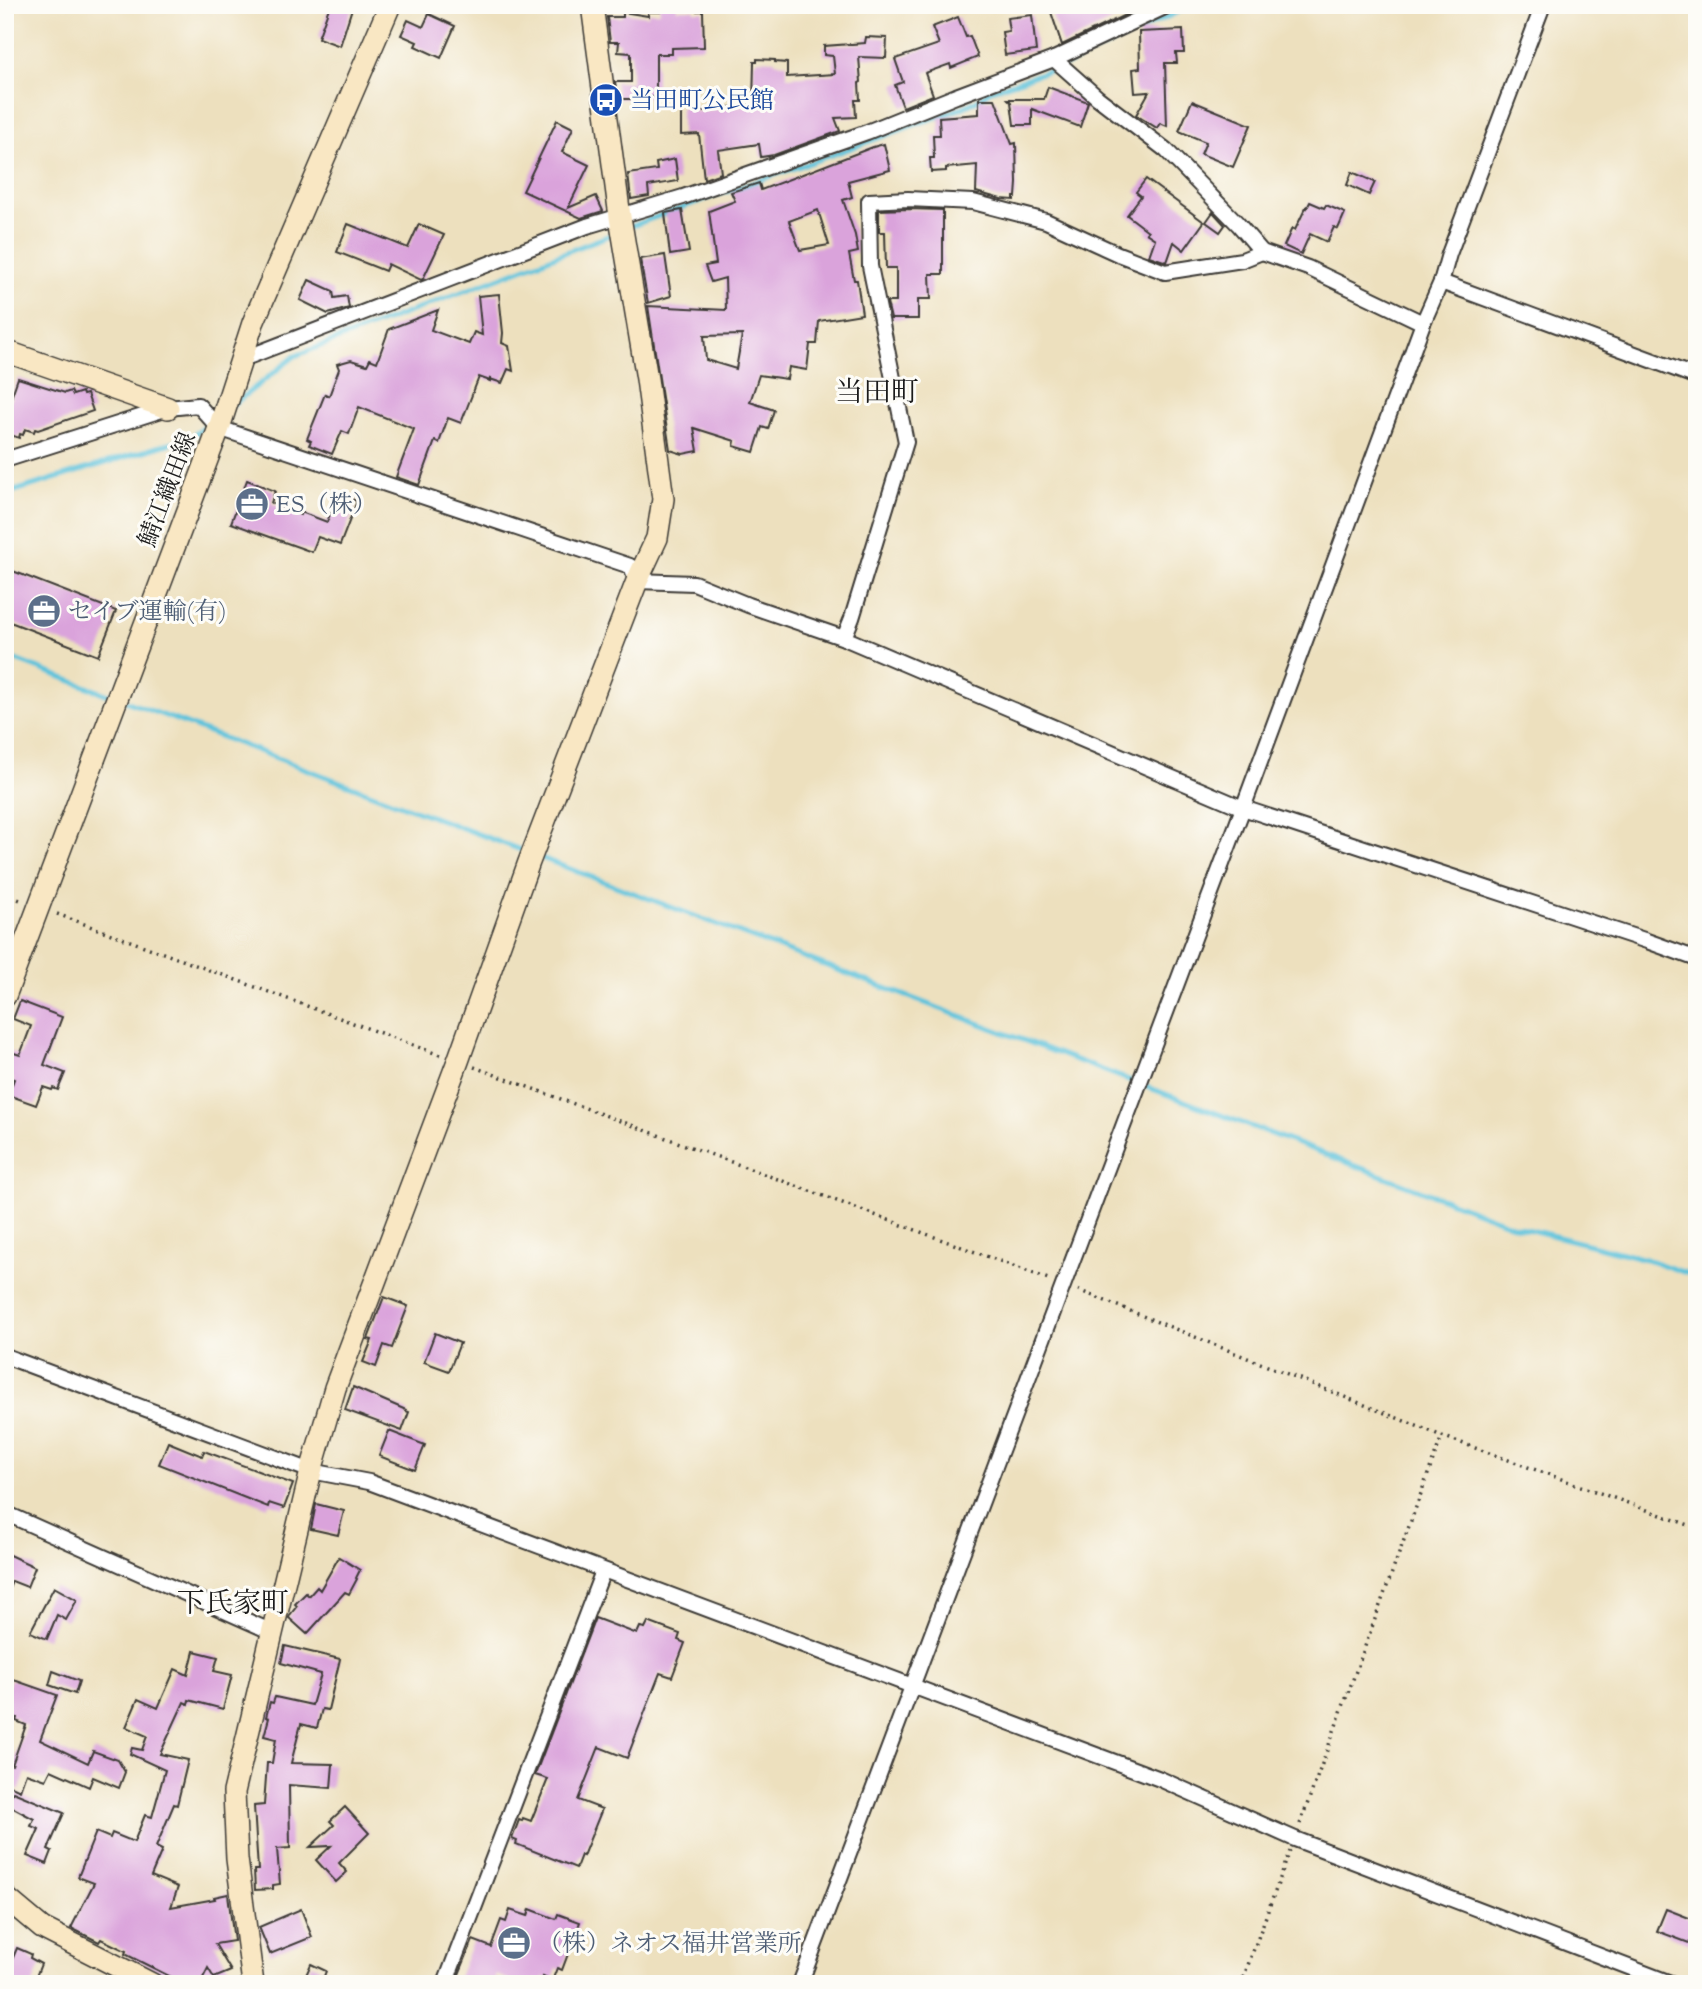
<svg xmlns="http://www.w3.org/2000/svg" width="1702" height="1989" font-family="'Sorts Mill Goudy','Noto Serif JP',serif">
<rect width="100%" height="100%" fill="#fdfcf7"/>
<filter id="ink" filterUnits="userSpaceOnUse"><feTurbulence type="fractalNoise" baseFrequency=".0143" numOctaves="2"/><feDisplacementMap in="SourceGraphic" scale="14" xChannelSelector="R" yChannelSelector="G"/><feConvolveMatrix kernelMatrix="1 2 1 2 8 2 1 2 1" color-interpolation-filters="sRGB"/></filter>
<filter id="wash" filterUnits="userSpaceOnUse"><feTurbulence type="fractalNoise" baseFrequency=".00686" numOctaves="4" result="noise"/><feDisplacementMap in="SourceGraphic" scale="28" xChannelSelector="R" yChannelSelector="G"/><feGaussianBlur stdDeviation="1.57" result="paint"/><feColorMatrix in="noise" values="0 0 0 0 0 0 0 0 0 0 0 0 0 0 0 0 0 1.4 0 .05"/><feComposite in="paint" operator="in"/></filter>
<g filter="url(#wash)">
<rect width="100%" height="100%" fill="#ede0be"/>
<g fill="none" stroke-linecap="round" stroke-linejoin="round">
<g stroke="#5ec3db" stroke-width="5">
<path d="M1268,5C1325,9 1380,11 1436,5"/>
<path d="M627,228C721,192 817,162 911,126C934,117 973,108 989,91L1068,64L1182,10L1200,5"/>
<path d="M234,404L295,356L618,232"/>
<path d="M5,494L177,441L185,442L212,421"/>
<path d="M5,656L114,697"/>
<path d="M123,700L526,852"/>
<path d="M536,856L1515,1226L1646,1259L1697,1277"/>
</g>
</g>
<g id="blocks">
<g fill="#daa3db" fill-rule="evenodd">
<path d="M330,5H353L340,46L318,38Z"/>
<path d="M659,5H677V9H694V11H703L704,47L672,48V54H656V97H631V99H618L615,82H631V53L618,52L619,42H610L607,17H623V12L648,16V12H660Z"/>
<path d="M1079,5H1146L1062,45L1051,12L1064,7L1065,10Z"/>
<path d="M429,14L455,26L441,58L415,46L417,42L401,35L408,20L423,27Z"/>
<path d="M1032,15L1036,51L1005,55L1002,32L1009,31L1007,18Z"/>
<path d="M958,17L966,37L970,36L978,57L951,68L950,64L925,73L933,95L903,107L895,85L903,82L895,59L939,44L932,27Z"/>
<path d="M1183,30L1184,53H1176L1177,63H1165L1167,126L1160,123L1157,128L1136,115L1149,92L1135,93L1133,69L1140,68L1139,32Z"/>
<path d="M866,37L887,38L886,58L859,57L861,82L859,83L860,100H855L856,117L835,118L840,131L774,155L761,157L759,144L718,150L721,173L704,179L699,134L681,135V107H695V112L753,104L754,62H757V59L775,60V62L787,63V77L835,74L833,56L824,55V46L865,43Z"/>
<path d="M1048,87L1088,102L1080,127L1032,109V125H1014L1011,102L1008,99H1044Z"/>
<path d="M979,99H995L1012,144L1016,143L1017,183L1016,197H1014V200L1001,199L976,192L977,165L946,168V171L931,172L930,158H934L933,135H940L939,117L979,114Z"/>
<path d="M1192,101L1251,125L1233,167L1201,154L1206,142L1179,131Z"/>
<path d="M557,120L573,128L562,152L589,165L568,208L596,196L603,211L581,218L523,191Z"/>
<path d="M884,144L890,170L848,181L852,197L843,200L855,235L858,252L849,254L854,280H857L862,314L819,321L817,344H810L807,370L789,367L787,379L759,375L750,402L774,410L768,429L762,427L754,452L734,446L735,441L694,428L698,451L683,454L670,450L648,306L726,310L725,278L711,282L705,266L716,264L709,211L735,201L731,192L759,183L761,190L873,147ZM818,210L829,245L800,250L789,221ZM742,335L736,369L706,360L704,336Z"/>
<path d="M675,159L678,181L648,186L649,196L631,199L628,174L657,170L656,163Z"/>
<path d="M1352,172L1375,182L1369,195L1347,185Z"/>
<path d="M1146,179L1204,222L1184,250L1174,242L1167,262L1149,256L1155,239L1146,233L1148,231L1127,215L1141,196L1136,192Z"/>
<path d="M1310,202L1324,208L1326,205L1345,213L1338,229L1334,227L1327,242L1310,234L1301,254L1284,246L1292,228L1295,230L1306,207L1307,208Z"/>
<path d="M908,209L943,210V274H930L931,299H918V319H891L887,302H896V268H886L885,232H879V210Z"/>
<path d="M682,210L689,252L670,255L665,213Z"/>
<path d="M1213,212L1225,225L1220,232L1206,222Z"/>
<path d="M348,224L408,248L419,224L444,235L423,279L421,280L388,264L385,271L337,252Z"/>
<path d="M665,255L671,296L648,303L640,259Z"/>
<path d="M309,280L333,291L334,298L347,296L349,308L328,314L300,300Z"/>
<path d="M499,294L503,333L502,343L509,346L513,371L508,369L502,383L490,379V381L479,377L461,423L448,418L439,443L435,441L419,485L396,477L414,429L359,407L349,434L342,431L332,454L309,445L311,441L307,439L325,394L329,396L339,369L337,364L351,360L367,365L370,359L377,362L389,329L438,310L431,330L469,344L474,332L482,335L478,296Z"/>
<path d="M18,378L65,393L71,391L73,395L82,392L83,395L87,394L93,411L38,430L35,429L34,432L25,429L23,435L20,434L19,438L5,433V409H7Z"/>
<path d="M247,480L275,491L271,503L300,515L301,512L327,522L338,494L357,501L340,545L318,537L312,552L231,523Z"/>
<path d="M5,568L116,611L98,656L5,620Z"/>
<path d="M20,1001L62,1017L44,1065L65,1073L58,1090L53,1088L52,1090L43,1087L36,1105L8,1095L14,1079L5,1076V1050L20,1055L31,1026L13,1019Z"/>
<path d="M384,1297L408,1306L392,1348L384,1345L376,1367L363,1362L372,1340L368,1339Z"/>
<path d="M435,1333L460,1343L449,1371L424,1362Z"/>
<path d="M353,1387L406,1410V1411L409,1412L402,1431L345,1410Z"/>
<path d="M389,1431L425,1445L415,1470L379,1456Z"/>
<path d="M168,1442L202,1456L204,1451L293,1484L284,1508L269,1503L268,1507L159,1464Z"/>
<path d="M316,1504L344,1511L338,1535L311,1529Z"/>
<path d="M5,1553L35,1567L27,1587L12,1581L6,1597Z"/>
<path d="M339,1557L360,1570L356,1578L357,1579L349,1594L345,1592L307,1634L289,1618L290,1615L297,1606L295,1604L306,1593L309,1596L317,1587L320,1590Z"/>
<path d="M54,1587L77,1600L66,1620L57,1615L47,1639L30,1632Z"/>
<path d="M595,1618L637,1634L640,1627L645,1628L648,1622L680,1634L678,1640L685,1643L672,1677L660,1673L627,1758L599,1747L578,1800L602,1809L583,1856L581,1855L576,1868L516,1844L517,1841L512,1839L519,1820L522,1821L523,1818L531,1821L548,1779L535,1775Z"/>
<path d="M285,1646L340,1659L328,1710L322,1709L317,1728L301,1724L291,1763L333,1764L331,1788L289,1785L290,1848L277,1849L280,1884L273,1885V1889L255,1890L254,1870H258L254,1806L264,1805L267,1763H272L276,1739L264,1736L269,1718L266,1717L270,1702L273,1703L275,1697L312,1705L321,1674L281,1663Z"/>
<path d="M194,1651L218,1657L214,1671L232,1675L223,1709L189,1700L188,1704L184,1702L160,1754L188,1760L177,1805L174,1804L156,1847L162,1850L151,1876L178,1887L171,1907L215,1899L214,1897L228,1894L234,1941L215,1944L231,1971L214,1978L208,1968L200,1984H185L125,1954L126,1951L101,1939L99,1942L71,1928L94,1883L78,1877L96,1832L110,1838L112,1833L134,1842L145,1815L152,1817L165,1770L130,1754L132,1748L142,1750L147,1736L126,1727L138,1699L158,1708L175,1669L188,1675Z"/>
<path d="M53,1671L79,1681L75,1694L49,1685Z"/>
<path d="M11,1679L57,1695L40,1740L88,1763L93,1751L118,1760L125,1772L119,1788L93,1777L89,1787L51,1770L46,1780L26,1773L20,1790L5,1783V1762L12,1765L26,1725L16,1721L17,1718L5,1714V1696Z"/>
<path d="M13,1792L64,1813L48,1849L52,1851L47,1864L27,1856L39,1829L31,1826L34,1819L6,1804Z"/>
<path d="M345,1807L369,1833L339,1863L347,1872L336,1882L316,1860L331,1846L310,1847L334,1825L330,1821Z"/>
<path d="M301,1909L312,1937L270,1954L259,1927Z"/>
<path d="M530,1909L556,1919L558,1914L580,1922L562,1970L557,1968L552,1981L543,1977L541,1984H520L496,1975L493,1984H455L473,1940L491,1947L501,1920L506,1922L510,1910L528,1916Z"/>
<path d="M1666,1909L1697,1921V1946L1657,1931Z"/>
<path d="M17,1948L31,1954L30,1958L41,1964L33,1984H18L5,1978V1957L12,1960Z"/>
<path d="M311,1964L326,1971L321,1984H302Z"/>
</g>
</g>
</g>
<g filter="url(#ink)">
<use href="#blocks" fill-opacity="0" stroke="#3b3934" stroke-width="2"/>
<g fill="none" stroke-linecap="round" stroke-linejoin="round">
<g stroke="#3b3934" stroke-width="18">
<g id="street">
<path d="M1054,59L1098,98L1166,150L1238,224L1262,252L1308,268L1423,323"/>
<path d="M1441,282L1697,377"/>
<path d="M240,360L587,226L683,197L867,132L956,96L1054,59L1169,5"/>
<path d="M5,460L168,408L198,405L219,428L630,566L637,581L694,583L748,605L844,638L1243,808L1647,941L1697,959"/>
<path d="M844,638L852,618L906,442L870,266L869,201L908,199L973,202L1046,221L1118,254L1165,272L1242,260L1262,252"/>
<path d="M5,1356L311,1471L369,1482L1160,1779L1295,1839L1673,1984"/>
<path d="M5,1513L272,1632"/>
<path d="M445,1984L603,1571"/>
<path d="M800,1984L1243,808L1423,323L1441,282L1449,254L1543,5"/>
</g>
</g>
<g stroke="#3b3934" stroke-width="24">
<g id="secondary">
<path d="M5,351L168,408"/>
<path d="M5,996L219,428L253,323L390,5"/>
<path d="M5,1897L42,1928L152,1984"/>
<path d="M253,1984L237,1859L234,1792L311,1471L335,1388L458,1061L529,862L637,581L657,538L663,499L647,379L620,217L592,5"/>
</g>
</g>
<g stroke="#3b3934" stroke-width="3.5" stroke-dasharray="2 5" stroke-linecap="butt">
<path d="M5,894L23,901"/>
<path d="M57,914L440,1055"/>
<path d="M474,1067L1051,1280"/>
<path d="M1078,1290L1442,1436L1697,1528"/>
<path d="M1300,1824L1442,1436"/>
<path d="M1241,1984L1290,1851"/>
</g>
<use href="#street" stroke="#fff" stroke-width="14"/>
<use href="#secondary" stroke="#f9e7c3" stroke-width="21"/>
</g>
</g>
<defs>
<g id="bus-disc" transform="scale(1.75)"><circle r="9.5" fill="#1a4fb4" stroke="#fdfcf7"/><path d="M-5-6H5V4H4V6H2V4H-2V6H-4V4H-5ZM-3.5-4V0h7V-4ZM-3.5 1.2v1.5H-2V1.2ZM2 1.2v1.5H3.5V1.2Z" fill="#fff"/></g>
<g id="office-disc" transform="scale(1.75)"><circle r="9.5" fill="#5c6f8a" stroke="#fdfcf7"/><path d="M-6-3h4V-5.5h4V-3h4V5H-6ZM-1-4.5V-3h2v-1.5ZM-6 0V1H6V0Z" fill="#fff"/></g>
</defs>
<g fill-rule="evenodd">
<use href="#bus-disc" x="606" y="100"/>
<use href="#office-disc" x="252" y="504"/>
<use href="#office-disc" x="44" y="611"/>
<use href="#office-disc" x="514" y="1943"/>
</g>
<g text-anchor="middle" stroke-width="6" stroke-linejoin="round" paint-order="stroke">
<g font-size="24" fill="#164399" stroke="#fdfcf7" text-anchor="start">
<text x="630" y="108">当田町公民館</text>
</g>
<g font-size="24" fill="#1c1c1c" stroke="#fdfcf7">
<text transform="translate(167 489) rotate(-69)" y="8">鯖江織田線</text>
</g>
<g font-size="24" fill="#4e5e75" stroke="#fdfcf7" text-anchor="start">
<text x="276" y="512">ES（株）</text>
<text x="68" y="619">セイブ運輸(有)</text>
<text x="538" y="1951">（株）ネオス福井営業所</text>
</g>
<g font-size="28" fill="#1c1c1c" stroke="#fdfcf7">
<text x="877" y="401">当田町</text>
<text x="233" y="1612">下氏家町</text>
</g>
</g>
<rect width="1702" height="1989" fill="none" stroke="#fdfcf7" stroke-width="28"/>
</svg>
